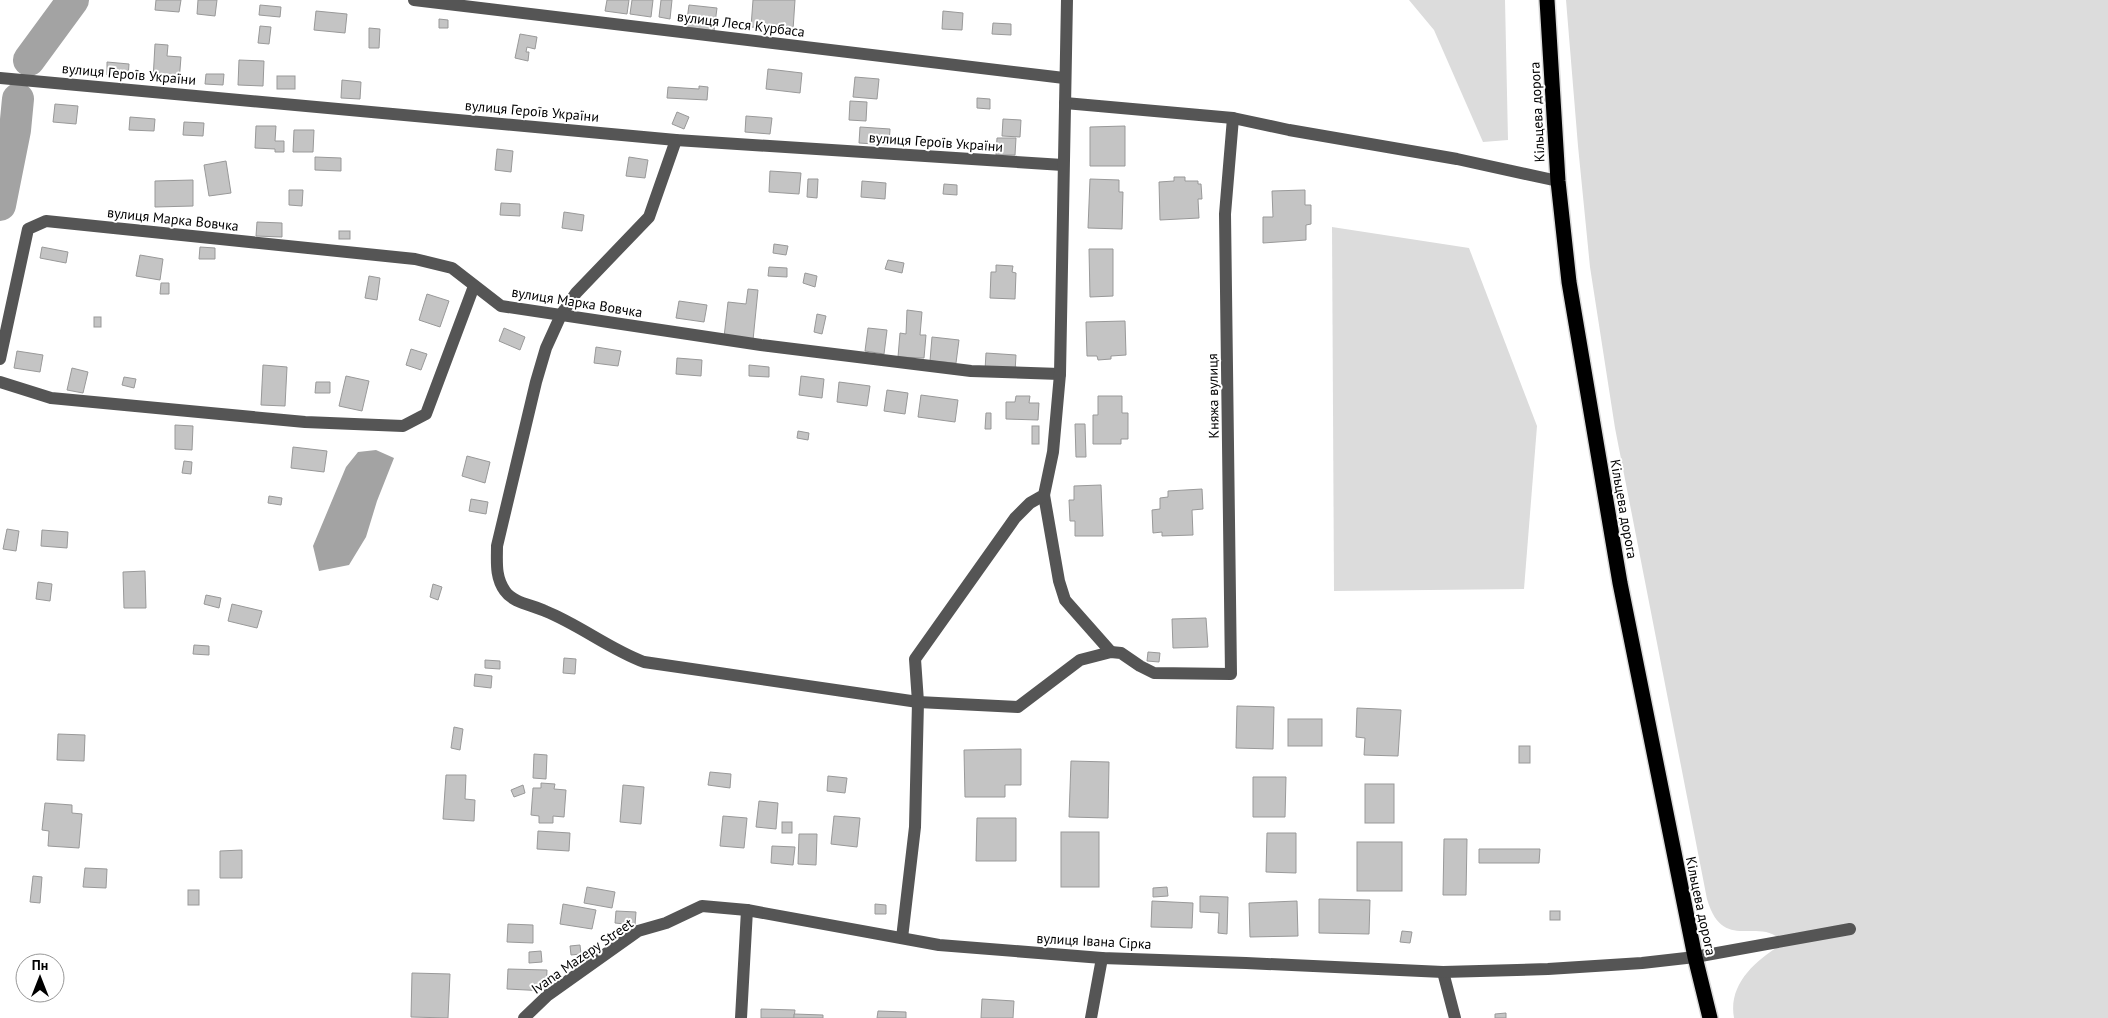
<svg xmlns="http://www.w3.org/2000/svg" width="2108" height="1018" font-family="'PT Sans',sans-serif">
<rect width="100%" height="100%" fill="#fff"/>
<g fill="#dcdcdc">
<path d="M1409,0H1505L1508,140L1483,142L1434,30Z"/>
<path d="M1566,0H2108V1018H1734C1728,985 1754,962 1779,946V938C1754,919 1722,951 1707,899L1615,428L1590,267L1578,146Z"/>
<path d="M1332,227L1469,248L1537,426L1524,589L1334,591Z"/>
</g>
<path fill="#a3a3a3" d="M376,450L394,458L377,501L366,537L349,565L319,571L313,546L346,467L358,452Z"/>
<g fill="none" stroke-linecap="round" stroke-linejoin="round">
<g stroke="#a3a3a3" stroke-width="32">
<path d="M29,60L73,0"/>
<path d="M0,205L15,130L18,99"/>
</g>
</g>
<g fill="#c4c4c4" stroke="#999">
<path d="M156,0H181L179,12L155,10Z"/>
<path d="M198,0H217L215,16L197,14Z"/>
<path d="M607,0H629L627,14L605,11Z"/>
<path d="M632,0H653L651,17L630,14Z"/>
<path d="M661,0H672L670,19L659,17Z"/>
<path d="M753,0H795L793,30L751,27Z"/>
<path d="M260,5L281,7L280,17L259,15Z"/>
<path d="M689,5L717,8L714,31L686,27Z"/>
<path d="M316,11L347,14L345,33L314,30Z"/>
<path d="M943,11L963,13L962,30L942,29Z"/>
<path d="M439,19L448,20V28H439Z"/>
<path d="M993,23L1011,24V35L992,34Z"/>
<path d="M260,26L271,27L269,44L258,43Z"/>
<path d="M369,28L380,29L379,48H369Z"/>
<path d="M520,34L537,37L535,49L527,47L526,52H529L528,61L515,58Z"/>
<path d="M155,44L168,45L167,56L181,57L179,82L153,80Z"/>
<path d="M239,60L264,61L263,86L238,85Z"/>
<path d="M107,62L129,64L128,77L107,75Z"/>
<path d="M768,69L802,73L800,93L766,89Z"/>
<path d="M206,74H224L223,85L205,84Z"/>
<rect x="277" y="76" width="18" height="13"/>
<path d="M855,77L879,79L877,99L853,97Z"/>
<path d="M342,80L361,82L360,99L341,98Z"/>
<path d="M699,86L708,87L707,100L667,98L668,87L699,89Z"/>
<path d="M977,98L990,99V109L977,108Z"/>
<path d="M850,101L867,102L866,121L849,120Z"/>
<path d="M55,104L78,106L76,124L53,122Z"/>
<path d="M677,112L689,117L684,129L672,124Z"/>
<path d="M746,116L772,118L770,134L745,132Z"/>
<path d="M130,117L155,119L154,131L129,130Z"/>
<path d="M1003,119L1021,120L1020,137L1002,136Z"/>
<path d="M184,122L204,123L203,136L183,135Z"/>
<path d="M256,126H276L275,141H284V152H275V149L255,148Z"/>
<path d="M1125,126V166H1090V127Z"/>
<path d="M860,127L890,129L889,145L859,143Z"/>
<path d="M294,130H314L313,152H293Z"/>
<path d="M997,138H1016L1015,155H996Z"/>
<path d="M497,149L513,151L511,172L495,170Z"/>
<path d="M315,157L341,158V171L315,170Z"/>
<path d="M629,157L648,160L645,178L626,176Z"/>
<path d="M226,161L231,193L209,196L204,165Z"/>
<path d="M770,171L801,173L799,194L769,192Z"/>
<path d="M1174,177H1185V181H1198V184H1201L1202,199H1198L1199,218L1160,220L1159,182L1174,181Z"/>
<path d="M808,179H818L817,198L807,197Z"/>
<path d="M1090,179L1119,180V192H1123L1122,229L1088,228Z"/>
<path d="M193,180V206L155,207V181Z"/>
<path d="M862,181L886,183L885,199L861,197Z"/>
<path d="M944,184L957,185V195L943,194Z"/>
<path d="M289,190H303L302,206L289,205Z"/>
<path d="M1305,190V205H1311V224L1306,225V240L1263,243V217H1273L1272,191Z"/>
<path d="M501,203L520,204V216L500,215Z"/>
<path d="M564,212L584,215L582,231L562,228Z"/>
<path d="M257,222L282,223V237L256,236Z"/>
<rect x="339" y="231" width="11" height="8"/>
<path d="M774,244L788,246L786,255L773,253Z"/>
<path d="M42,247L68,252L66,263L40,258Z"/>
<path d="M200,247L215,248V259H199Z"/>
<path d="M1089,249H1113V296L1090,297Z"/>
<path d="M140,255L163,259L160,280L136,276Z"/>
<path d="M888,260L904,263L902,273L885,269Z"/>
<path d="M996,265L1013,266L1012,272L1016,273L1015,299L990,298L991,272H996Z"/>
<path d="M769,267L787,268V277L768,276Z"/>
<path d="M805,273L817,276L815,287L803,283Z"/>
<path d="M369,276L380,278L377,300L365,298Z"/>
<path d="M161,283H169V294H160Z"/>
<path d="M748,289L758,290L753,340L724,337L728,302L746,304Z"/>
<path d="M427,294L449,301L440,327L419,320Z"/>
<path d="M679,301L707,305L704,322L676,318Z"/>
<path d="M907,310L922,312L920,335H926L924,358L898,357L900,333L906,334Z"/>
<path d="M817,314L826,316L822,334L814,332Z"/>
<rect x="94" y="317" width="7" height="10"/>
<path d="M1125,321L1126,355L1111,356V359L1098,360L1097,356H1087L1086,322Z"/>
<path d="M504,328L525,337L520,350L499,341Z"/>
<path d="M868,328L887,330L884,354L865,351Z"/>
<path d="M932,337L959,340L956,363L930,361Z"/>
<path d="M596,347L621,351L618,366L594,363Z"/>
<path d="M411,349L427,354L421,370L406,365Z"/>
<path d="M17,351L43,355L40,372L14,368Z"/>
<path d="M986,353L1016,355L1015,372L985,370Z"/>
<path d="M677,358L702,360L701,376L676,374Z"/>
<path d="M263,365L287,367L285,406L261,405Z"/>
<path d="M749,365L769,367V377L749,376Z"/>
<path d="M72,368L88,372L83,393L67,390Z"/>
<path d="M346,376L369,381L362,411L339,406Z"/>
<path d="M801,376L824,379L822,398L799,395Z"/>
<path d="M124,377L136,379L134,388L122,385Z"/>
<path d="M316,382H330V393H315Z"/>
<path d="M839,382L870,386L867,406L837,402Z"/>
<path d="M887,390L908,393L905,414L884,411Z"/>
<path d="M921,395L958,400L955,422L918,417Z"/>
<path d="M1016,396H1030L1029,403H1039L1038,420L1006,419V402H1015Z"/>
<path d="M1098,396H1122V413H1128V439H1121V444H1093V415H1098Z"/>
<path d="M986,413H991V429H985Z"/>
<path d="M1075,424H1085L1086,457H1076Z"/>
<path d="M175,425L193,426L192,450L175,449Z"/>
<rect x="1032" y="426" width="7" height="18"/>
<path d="M798,431L809,433L808,440L797,438Z"/>
<path d="M293,447L327,451L324,472L291,468Z"/>
<path d="M467,456L490,462L485,483L462,476Z"/>
<path d="M184,461L192,462L191,474L182,473Z"/>
<path d="M1101,485L1103,536H1075V521H1070L1069,500H1074V486Z"/>
<path d="M1202,489L1203,509L1192,510L1193,535L1162,536V532L1153,533L1152,510L1160,509V498L1168,497V491Z"/>
<path d="M269,496L282,498L281,505L268,503Z"/>
<path d="M471,499L488,502L486,514L469,511Z"/>
<path d="M7,529L19,531L16,551L3,549Z"/>
<path d="M42,530L68,532L67,548L41,546Z"/>
<path d="M145,571L146,608H124L123,572Z"/>
<path d="M38,582L52,584L50,601L36,599Z"/>
<path d="M433,584L442,587L438,600L430,597Z"/>
<path d="M206,595L221,598L219,608L204,604Z"/>
<path d="M232,604L262,611L257,628L228,621Z"/>
<path d="M1206,618L1208,647L1173,648L1172,619Z"/>
<path d="M194,645L209,646V655L193,654Z"/>
<path d="M1148,652L1160,653L1159,662L1147,661Z"/>
<path d="M564,658L576,659L575,674L563,673Z"/>
<path d="M485,660L500,661V669L485,668Z"/>
<path d="M475,674L492,676L491,688L474,686Z"/>
<path d="M1237,706L1274,707L1273,749L1236,748Z"/>
<path d="M1357,708L1401,710L1398,756L1364,755L1365,738L1356,737Z"/>
<rect x="1288" y="719" width="34" height="27"/>
<path d="M454,727L463,729L460,750L451,748Z"/>
<path d="M58,734L85,735L84,761L57,760Z"/>
<rect x="1519" y="746" width="11" height="17"/>
<path d="M1021,749V785H1005V797H965L964,750Z"/>
<path d="M534,754L547,755L546,779L533,778Z"/>
<path d="M1071,761L1109,762L1108,818L1069,817Z"/>
<path d="M710,772L731,774L730,788L708,785Z"/>
<path d="M446,775H466L465,799L475,800L474,821L443,819Z"/>
<path d="M828,776L847,778L845,793L827,791Z"/>
<path d="M1253,777H1286L1285,817H1253Z"/>
<path d="M541,783L555,784L554,789L566,790L564,817L553,816V823H539V816L531,815L533,788H541Z"/>
<rect x="1365" y="784" width="29" height="39"/>
<path d="M523,785L525,793L514,797L511,790Z"/>
<path d="M623,785L644,787L641,824L620,822Z"/>
<path d="M759,801L778,803L776,829L756,827Z"/>
<path d="M45,803L72,805V813L82,814L79,848L48,846L49,831L42,830Z"/>
<path d="M723,816L747,818L744,848L720,846Z"/>
<path d="M834,816L860,818L857,847L831,844Z"/>
<path d="M977,818H1016V861H976Z"/>
<rect x="782" y="822" width="10" height="11"/>
<path d="M538,831L570,833L569,851L537,849Z"/>
<rect x="1061" y="832" width="38" height="55"/>
<path d="M1267,833H1296V873L1266,872Z"/>
<path d="M799,834H817L816,865L798,864Z"/>
<path d="M1444,839H1467L1466,895H1443Z"/>
<rect x="1357" y="842" width="45" height="49"/>
<path d="M772,846L795,847L793,865L771,863Z"/>
<path d="M1479,849H1540L1539,863H1479Z"/>
<path d="M242,850V878H220V851Z"/>
<path d="M85,868L107,869L106,888L83,887Z"/>
<path d="M33,876L42,877L40,903L30,902Z"/>
<path d="M587,887L615,892L612,908L584,903Z"/>
<path d="M1167,887L1168,896L1153,897V888Z"/>
<rect x="188" y="890" width="11" height="15"/>
<path d="M1200,896L1228,897L1227,934L1218,933L1219,913L1200,912Z"/>
<path d="M1319,899L1370,900L1369,934L1319,933Z"/>
<path d="M1152,901L1193,903L1192,928L1151,927Z"/>
<path d="M1297,901L1298,936L1250,937L1249,903Z"/>
<path d="M563,904L596,910L592,929L560,924Z"/>
<path d="M875,904L886,905V914H875Z"/>
<path d="M616,911L636,912L635,925L615,923Z"/>
<rect x="1550" y="911" width="10" height="9"/>
<path d="M508,924L533,925V943L507,942Z"/>
<path d="M1402,931L1412,932L1410,943L1400,942Z"/>
<path d="M580,945L581,954L571,955L570,946Z"/>
<path d="M541,951L542,962L529,963V952Z"/>
<path d="M508,969L547,970L546,991L507,989Z"/>
<path d="M412,973L450,974L448,1018L411,1017Z"/>
<path d="M982,999L1014,1001L1013,1018H981Z"/>
<path d="M761,1009L795,1010L794,1018H761Z"/>
<path d="M878,1011L906,1012V1018H877Z"/>
<path d="M1506,1013V1018H1495V1014Z"/>
<path d="M794,1014L823,1015V1018H794Z"/>
</g>
<g fill="none" stroke-linecap="round" stroke-linejoin="round">
<g stroke="#dbdbdb" stroke-width="18">
<path id="highway" d="M1547,0L1558,181L1569,282L1620,583L1695,957L1710,1018"/>
</g>
<g stroke="#555" stroke-width="12">
<path d="M414,0L1064,78"/>
<path d="M0,78L676,140L1063,165"/>
<path d="M1065,103L1233,118L1289,130L1457,159L1558,181"/>
<path d="M676,140L649,217L576,293L561,315L546,348L536,382L497,546C497,562 495,577 505,591C513,603 533,605 545,611C580,625 609,649 644,662L918,702L1018,707L1080,660L1111,652L1121,653L1140,666L1154,673L1231,674L1225,214L1233,118"/>
<path d="M0,359L28,229L46,221L415,259L452,268L501,306L761,345L971,371L1060,374"/>
<path d="M0,382L51,398L305,422L403,426L426,414L474,286"/>
<path d="M1044,495L1059,581L1065,600L1111,652"/>
<path d="M902,938L915,827L918,702L915,659L1015,518L1030,503L1044,495L1053,452L1060,374L1067,0"/>
<path d="M1443,972L1455,1018"/>
<path d="M524,1018L548,995L638,931L666,923L702,906L747,910L939,945L1102,958L1246,963L1443,972L1548,969L1642,963L1695,957L1850,929"/>
<path d="M741,1018L747,910"/>
<path d="M1091,1018L1102,958"/>
</g>
<use href="#highway" stroke="#000" stroke-width="15"/>
</g>
<g text-anchor="middle" stroke-width="4" stroke-linejoin="round" paint-order="stroke">
<g font-size="14" fill="#000" stroke="#fff">
<text transform="translate(741 24) rotate(7)" y="5">вулиця Леся Курбаса</text>
<text transform="translate(129 74) rotate(5)" y="5">вулиця Героїв України</text>
<text transform="translate(532 111) rotate(5)" y="5">вулиця Героїв України</text>
<text transform="translate(1537 112) rotate(-93)" y="5">Кільцева дорога</text>
<text transform="translate(936 142) rotate(4)" y="5">вулиця Героїв України</text>
<text transform="translate(173 219) rotate(6)" y="5">вулиця Марка Вовчка</text>
<text transform="translate(577 302) rotate(9)" y="5">вулиця Марка Вовчка</text>
<text transform="translate(1213 396) rotate(-91)" y="5">Княжа вулиця</text>
<text transform="translate(1624 509) rotate(80)" y="5">Кільцева дорога</text>
<text transform="translate(1701 906) rotate(78)" y="5">Кільцева дорога</text>
<text transform="translate(1094 941) rotate(3)" y="5">вулиця Івана Сірка</text>
<text transform="translate(582 956) rotate(-35)" y="5">Ivana Mazepy Street</text>
</g>
</g>
<g transform="translate(40 978)"><circle r="24" fill="#ffffff" stroke="#999999"/>
<path d="M0-4L9 19L0 12L-9 19Z" fill="#000000"/>
<text y="-8" font-size="14" font-weight="bold" text-anchor="middle" fill="#000000">Пн</text>
</g>
</svg>
